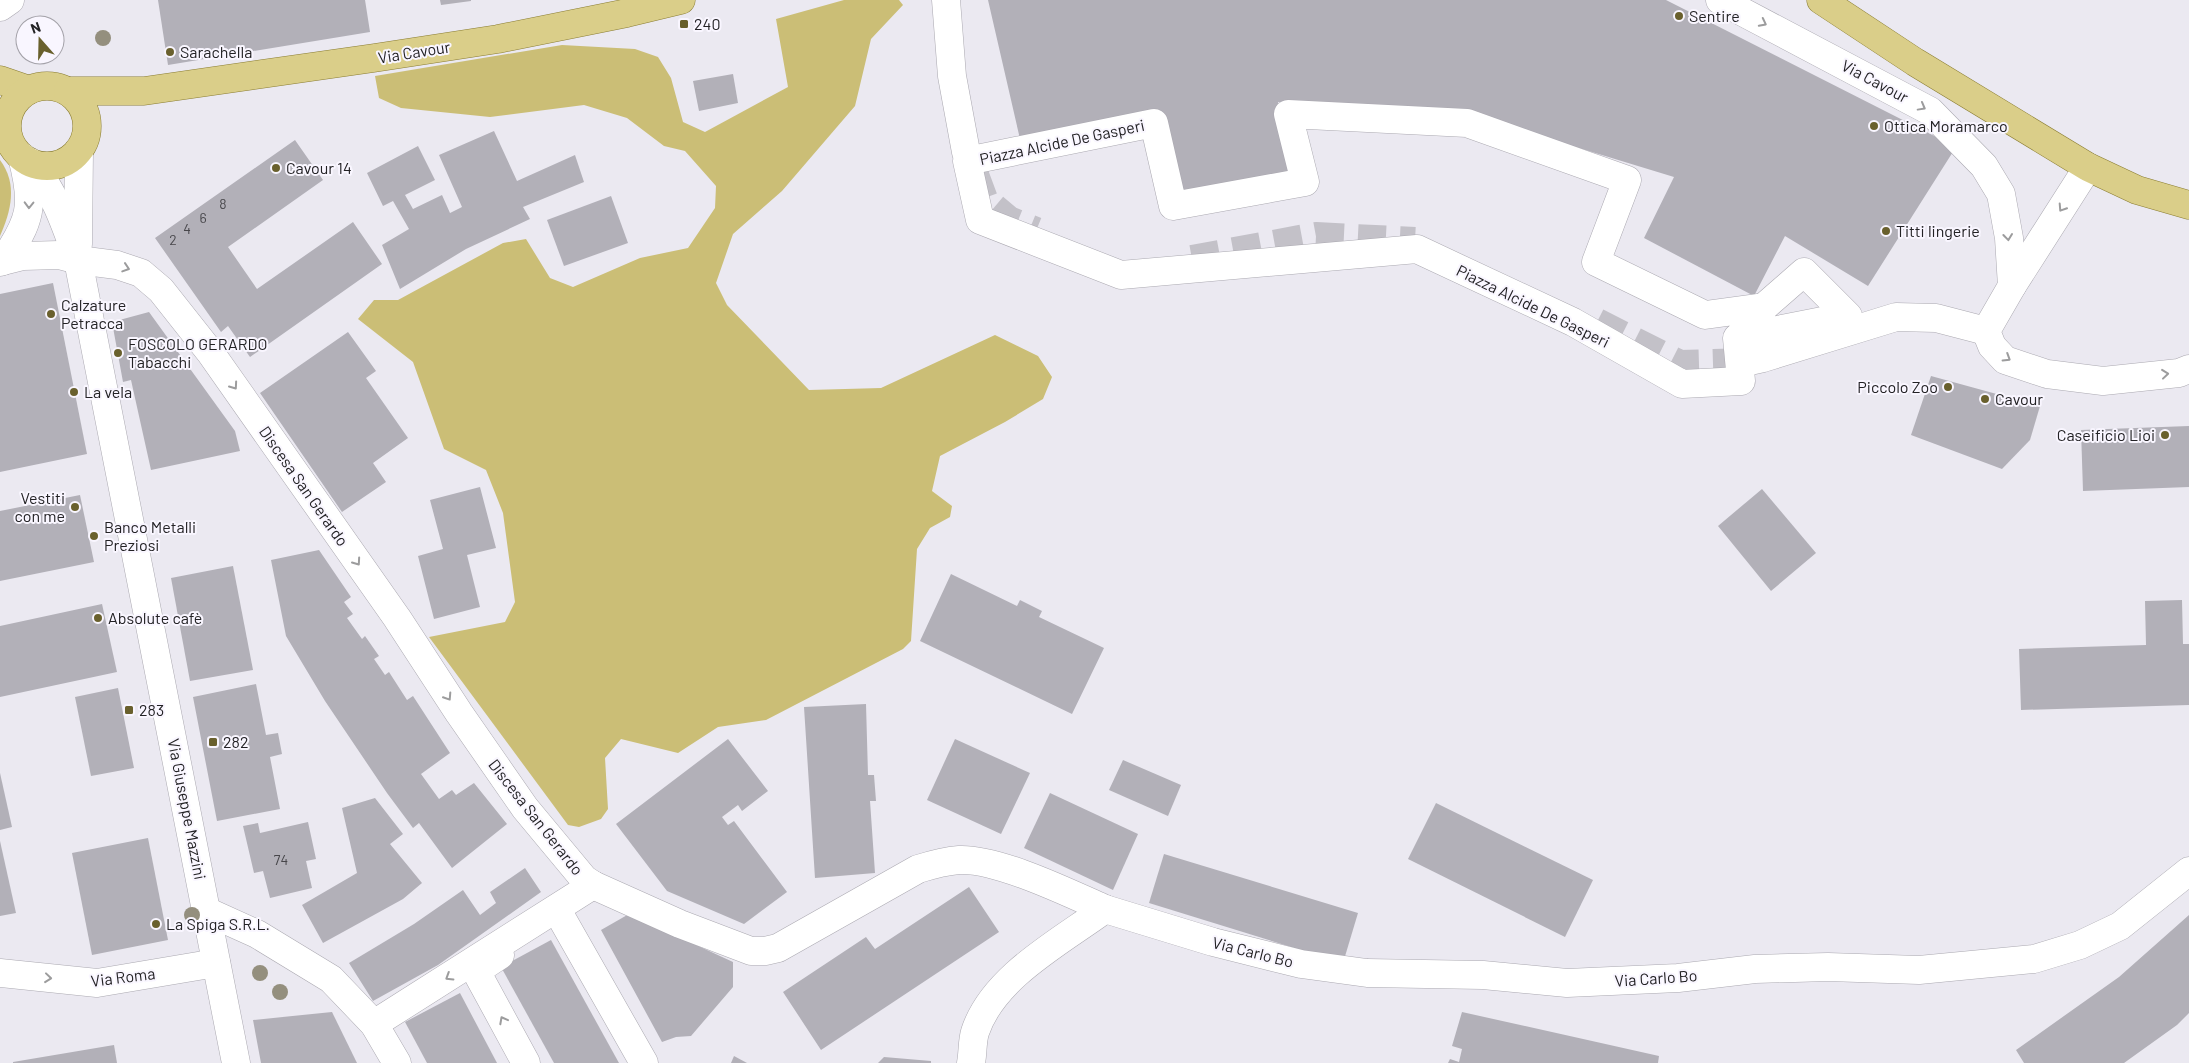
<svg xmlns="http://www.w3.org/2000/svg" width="2189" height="1063" font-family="Barlow,sans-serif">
<rect width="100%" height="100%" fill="#ebe9f1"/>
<g fill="#cbbe76">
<path d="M844,0H899L903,5L871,39L855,106L782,191L733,234L716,283L727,305L809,390L881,388L995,335L1038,356L1052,377L1043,399L1005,422L940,456L932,491L952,506L950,517L930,528L917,549L911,641L903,649L766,720L718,727L678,753L621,739L605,758L608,809L601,819L579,827L568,825L429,637L505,622L515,602L503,513L486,470L444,449L413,362L358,319L374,300H398L503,243L526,239L550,278L573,287L640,258L688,248L715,208L716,186L685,151L664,146L627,118L584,105L490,117L401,108L379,98L375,76L562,45L635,49L658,57L671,78L683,122L705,132L788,87L776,19Z"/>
<path d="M0,160C18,184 11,211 0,236Z"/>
</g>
<g fill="#b2b0b8">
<path d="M158,0H365L370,32L168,65Z"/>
<path d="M440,0H471V1L441,5Z"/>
<path d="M988,0H1666L1956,147L1868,286L1785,236L1754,296L1644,238L1674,177L1461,112L1278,102L1294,176L1183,199L1163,113L1020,139Z"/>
<path d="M733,74L738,103L699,111L693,81Z"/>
<path d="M494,131L517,181L575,155L584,182L523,207L530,219L466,249L400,289L382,245L409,229L393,201L383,206L367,173L418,146L435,180L405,195L413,209L442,195L450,213L462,207L439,155Z"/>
<path d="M295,140L323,180L228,247L257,289L353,222L382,264L250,357L228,326L221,332L155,238Z"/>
<path d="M611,196L628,243L564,266L547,220Z"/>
<path d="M53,283L87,454L0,472V294Z"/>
<path d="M149,312L235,431L240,451L151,470L131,380L123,382L112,322Z"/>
<path d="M348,332L376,371L366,378L408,438L373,463L386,482L342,512L260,393Z"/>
<path d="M1931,376L2040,406L2030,440L2002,469L1911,435Z"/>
<path d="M2189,426V487L2083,491L2081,430Z"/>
<path d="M480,487L496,548L467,555L480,607L434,619L418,556L443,549L430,500Z"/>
<path d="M1762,489L1816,553L1771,591L1718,526Z"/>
<path d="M80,495L94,562L0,581V511Z"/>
<path d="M319,550L351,597L344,602L353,614L347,618L362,639L365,636L379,656L374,659L385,675L389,672L407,700L413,696L450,753L421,774L439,799L452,790L456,795L474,783L507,824L452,868L419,823L413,828L387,793L325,701L286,636L271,560Z"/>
<path d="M233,566L253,670L190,681L171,578Z"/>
<path d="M951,574L1017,606L1020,600L1042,611L1039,617L1104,648L1072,714L920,641Z"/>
<path d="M2182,600L2183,644H2189V705L2021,710L2019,649L2146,645L2145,601Z"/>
<path d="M102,604L117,672L0,697V626Z"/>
<path d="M256,684L266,735L278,733L282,754L270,757L280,809L217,821L193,697Z"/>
<path d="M118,688L134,768L91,776L75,697Z"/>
<path d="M866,704L868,775H874L876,801H870L875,873L815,878L804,707Z"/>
<path d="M728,739L768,791L742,811L738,805L722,817L728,825L734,821L787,892L744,924L667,891L616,824Z"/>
<path d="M955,739L1030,773L1001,834L927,800Z"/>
<path d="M1123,760L1181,785L1168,816L1109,790Z"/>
<path d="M0,773L12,827L0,830Z"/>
<path d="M1050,793L1138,834L1113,890L1024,848Z"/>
<path d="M375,798L403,834L390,844L422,883L403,899L323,943L302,905L357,873L342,808Z"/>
<path d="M1436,803L1593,880L1565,937L1408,859Z"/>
<path d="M308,822L316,859L306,861L312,888L270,898L263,871L254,873L243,826L258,823L260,833Z"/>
<path d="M148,838L168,940L92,955L72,853Z"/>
<path d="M0,841L16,913L0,916Z"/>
<path d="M1164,854L1358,913L1343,963L1149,903Z"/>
<path d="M525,868L541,892L438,965L373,1001L349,963L414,924L463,890L480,915L496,903L490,892Z"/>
<path d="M969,887L999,932L821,1050L783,992L866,937L875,949Z"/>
<path d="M629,914L733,962V987L691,1036L676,1037L662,1042L601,930Z"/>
<path d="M2189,915V1013L2177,1025L2124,1063H2024L2016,1050L2119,977Z"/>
<path d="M551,940L619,1063H554L501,967Z"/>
<path d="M460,993L497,1063H427L405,1022Z"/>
<path d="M332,1012L357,1063H261L253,1020Z"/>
<path d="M1462,1012L1659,1056L1658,1063H1448L1450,1059L1459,1062L1462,1049L1452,1046Z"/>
<path d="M114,1045L117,1063H13V1062Z"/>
<path d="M734,1056L747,1063H731Z"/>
<path d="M884,1057L931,1061V1063H878Z"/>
</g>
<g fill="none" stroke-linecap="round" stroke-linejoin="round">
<g stroke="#c3c1c8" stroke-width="28" stroke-dasharray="28 14" stroke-linecap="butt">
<path d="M974,172L984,199L1009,220L1036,231"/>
<path d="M1192,259L1316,236L1415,241"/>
<path d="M1597,322L1680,364L1745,362"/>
</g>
<g stroke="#aba9b1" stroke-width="29">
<g id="minor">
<path d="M946,0L952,76L966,152"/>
<path d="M1720,0L1930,111L1984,166L2001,194L2009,238L2012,286"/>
<path d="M0,7L10,0"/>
<path d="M1288,114L1467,123L1627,180L1596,262L1705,315L1764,307L1804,272L1848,316L1737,338L1741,381L1682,384L1573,322L1417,249L1121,275L980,220L967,161L1154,123L1173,206L1305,182Z"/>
<path d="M30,162C54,190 66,226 78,260L236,1063"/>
<path d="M2088,167L2012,286L1986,331L1992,346L2005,360L2047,374L2103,381L2179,373L2189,369"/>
<path d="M78,244L79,150"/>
<path d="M3,261L23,256L59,255L78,260L117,265L141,273L161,290L210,352L397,618L459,713L525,808L584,879L593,885L680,924L751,951H765L778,948L918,869C931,865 945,861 959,860C997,858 1069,893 1105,909C1060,942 993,977 975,1032C972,1042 973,1053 971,1063"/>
<path d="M0,262L3,261C31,221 35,205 22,157"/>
<path d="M1745,362L1763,358L1896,317L1936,318L1986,331"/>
<path d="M1105,909L1213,942L1301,964L1367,973L1483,975L1567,983L1678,978L1755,969L1828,967L1919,970L2034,959L2080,945L2120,926L2189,871"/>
<path d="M206,911L257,934L331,979L374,1024L397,1063"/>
<path d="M561,917L644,1063"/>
<path d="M500,955L476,971L526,1063"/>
<path d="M0,973L97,983L216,963"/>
<path d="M374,1024L593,885"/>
</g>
</g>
<g stroke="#8a7d33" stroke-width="29">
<g id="major">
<path d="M1821,0L1915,62L2088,167L2137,190L2189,205"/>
<path d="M0,80L29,90"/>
<circle cx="47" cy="126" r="40"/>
<path d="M68,91H144L374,58L498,39L627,13L681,0"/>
</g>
</g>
<use href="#minor" stroke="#fff" stroke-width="28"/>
<use href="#major" stroke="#dace89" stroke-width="28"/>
</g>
<g fill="#948f7e">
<circle cx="103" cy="38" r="8"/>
<circle cx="192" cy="915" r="8"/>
<circle cx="260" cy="973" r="8"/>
<circle cx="280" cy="992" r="8"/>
</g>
<defs><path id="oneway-chevron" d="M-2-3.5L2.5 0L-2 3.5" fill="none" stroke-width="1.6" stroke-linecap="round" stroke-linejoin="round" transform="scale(1.25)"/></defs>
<g stroke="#9c9c9d">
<use href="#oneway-chevron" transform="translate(1763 23) rotate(27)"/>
<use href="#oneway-chevron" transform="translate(1922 107) rotate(29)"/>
<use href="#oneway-chevron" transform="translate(29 205) rotate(91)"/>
<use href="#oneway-chevron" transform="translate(2062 208) rotate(123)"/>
<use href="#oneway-chevron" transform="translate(2008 237) rotate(83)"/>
<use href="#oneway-chevron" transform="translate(126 268) rotate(18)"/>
<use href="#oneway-chevron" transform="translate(2007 358) rotate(32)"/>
<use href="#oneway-chevron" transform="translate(2165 374) rotate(-6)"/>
<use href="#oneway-chevron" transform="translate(234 386) rotate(55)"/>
<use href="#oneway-chevron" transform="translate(357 562) rotate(55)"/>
<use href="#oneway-chevron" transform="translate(448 697) rotate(57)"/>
<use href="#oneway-chevron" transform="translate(449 977) rotate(148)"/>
<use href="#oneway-chevron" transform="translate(48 978) rotate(6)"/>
<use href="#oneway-chevron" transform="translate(503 1020) rotate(-118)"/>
</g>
<g fill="#69602d" stroke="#f9f6ff" stroke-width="2">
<circle cx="1679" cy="16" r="5"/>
<rect x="679" y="19" width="10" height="10" rx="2.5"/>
<circle cx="170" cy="52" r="5"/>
<circle cx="1874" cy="126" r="5"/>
<circle cx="276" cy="168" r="5"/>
<circle cx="1886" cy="231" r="5"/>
<circle cx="51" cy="314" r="5"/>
<circle cx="118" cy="353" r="5"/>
<circle cx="1948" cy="387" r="5"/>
<circle cx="74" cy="392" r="5"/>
<circle cx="1985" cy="399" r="5"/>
<circle cx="2165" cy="435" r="5"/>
<circle cx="75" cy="507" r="5"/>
<circle cx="94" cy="536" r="5"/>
<circle cx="98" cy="618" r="5"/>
<rect x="124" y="705" width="10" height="10" rx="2.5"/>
<rect x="208" y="737" width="10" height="10" rx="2.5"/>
<circle cx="156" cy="924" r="5"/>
</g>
<g text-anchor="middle" stroke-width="4" stroke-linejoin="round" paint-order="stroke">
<g font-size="14" fill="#47464a">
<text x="223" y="209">8</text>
<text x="203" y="223">6</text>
<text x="187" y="234">4</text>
<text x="173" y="245">2</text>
<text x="281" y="865">74</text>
</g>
<g font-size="16" fill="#232225" stroke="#f9f6ff" text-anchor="start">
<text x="1689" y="22">Sentire</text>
<text x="694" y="30">240</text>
<text x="180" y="58">Sarachella</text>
<text x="1884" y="132">Ottica Moramarco</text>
<text x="286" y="174">Cavour 14</text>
<text x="1896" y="237">Titti lingerie</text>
<text x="61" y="311">Calzature<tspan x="61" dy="18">Petracca</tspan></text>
<text x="128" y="350">FOSCOLO GERARDO<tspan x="128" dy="18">Tabacchi</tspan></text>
<text x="1938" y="393" text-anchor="end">Piccolo Zoo</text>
<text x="84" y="398">La vela</text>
<text x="1995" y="405">Cavour</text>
<text x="2155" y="441" text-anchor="end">Caseificio Lioi</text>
<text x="65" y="504" text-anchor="end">Vestiti<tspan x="65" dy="18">con me</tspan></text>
<text x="104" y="533">Banco Metalli<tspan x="104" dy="18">Preziosi</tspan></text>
<text x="108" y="624">Absolute cafè</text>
<text x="139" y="716">283</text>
<text x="223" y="748">282</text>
<text x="166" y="930">La Spiga S.R.L.</text>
</g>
<g font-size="16" fill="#232225" stroke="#f9f6ff">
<text transform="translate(414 52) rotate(-9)" y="6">Via Cavour</text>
<text transform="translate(1875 81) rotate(28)" y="6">Via Cavour</text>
<text transform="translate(1062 142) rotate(-12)" y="6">Piazza Alcide De Gasperi</text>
<text transform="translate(1533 306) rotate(26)" y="6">Piazza Alcide De Gasperi</text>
<text transform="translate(304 486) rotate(55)" y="6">Discesa San Gerardo</text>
<text transform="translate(187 809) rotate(79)" y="6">Via Giuseppe Mazzini</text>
<text transform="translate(536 817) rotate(52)" y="6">Discesa San Gerardo</text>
<text transform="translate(1253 952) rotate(14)" y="6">Via Carlo Bo</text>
<text transform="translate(123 977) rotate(-7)" y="6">Via Roma</text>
<text transform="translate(1656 978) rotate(-4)" y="6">Via Carlo Bo</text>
</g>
</g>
<g transform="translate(40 40) rotate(340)"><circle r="24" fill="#f9f6ff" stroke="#a3a1a8"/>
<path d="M0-4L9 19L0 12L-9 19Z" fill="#69602d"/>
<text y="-8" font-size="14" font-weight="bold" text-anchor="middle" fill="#232225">N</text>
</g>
</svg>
